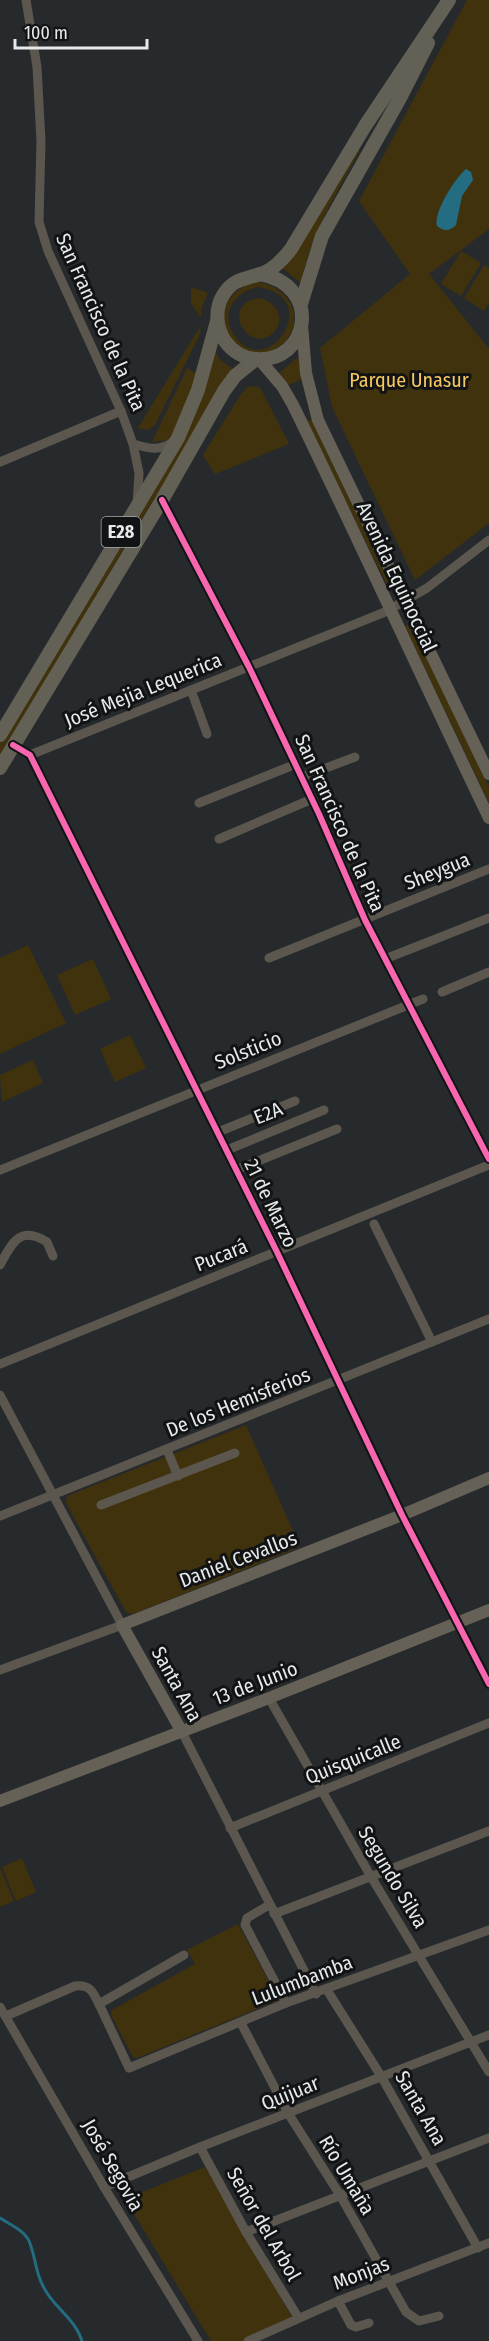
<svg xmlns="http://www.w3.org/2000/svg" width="489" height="2341" font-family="'Fira Sans Condensed',sans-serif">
<rect width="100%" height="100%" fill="#272a2c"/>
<g fill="#40320d" fill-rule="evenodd">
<path d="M467,0H489V229L429,274L489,349V523L415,580L332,407L320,348L410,274L359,201Z"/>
<path d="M360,144L359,152C336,194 310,235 301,283L281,267Z"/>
<path d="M461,251L481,263L461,296L441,284Z"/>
<path d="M484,265L489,268V302L484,311L464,298Z"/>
<path d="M258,282C282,286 301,306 292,331C288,341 279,349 268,352C221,364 203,292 258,282ZM258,287C326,297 267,384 234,335C219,313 236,291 258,287Z"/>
<path d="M191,287L208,293L202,307L201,318L191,303Z"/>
<path d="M259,298C274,300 287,318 274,332C249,357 218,304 259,298Z"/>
<path d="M201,325L200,334L155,425L148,430L138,428Z"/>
<path d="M214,349L220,360L235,370L137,527L0,757V742L131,523Z"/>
<path d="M298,357L302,379L289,385L279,373Z"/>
<path d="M187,368L197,374L182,416L169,440L152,442Z"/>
<path d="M249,386L259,387L262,391L289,444L215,474L203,455L241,394Z"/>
<path d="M312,419L327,453L391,581L386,583L307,422Z"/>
<path d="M411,624L489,787V803L405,626Z"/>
<path d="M28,945L66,1023L0,1054V958Z"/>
<path d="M93,959L111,999L75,1015L57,975Z"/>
<path d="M130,1035L146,1068L115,1082L100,1049Z"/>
<path d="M33,1060L43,1083L2,1102L0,1075Z"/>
<path d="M246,1425L300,1547L133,1614L126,1612L66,1503L67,1496Z"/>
<path d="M22,1858L36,1892L16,1901L2,1867Z"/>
<path d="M0,1868L14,1901L0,1907Z"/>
<path d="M238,1924L276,1995V2001L137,2058L133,2057L111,2015L112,2010L195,1964L187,1950Z"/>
<path d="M205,2167L296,2324L258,2341H211L125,2199Z"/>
</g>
<path fill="#236c82" d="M466,169L471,172L473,180L462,196L456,225C450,231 444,232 437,226C433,213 455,178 466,169Z"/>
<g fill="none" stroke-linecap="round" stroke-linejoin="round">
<path stroke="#236c82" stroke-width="3" d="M0,2218C9,2224 24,2230 29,2241C36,2257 35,2275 47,2293C57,2309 76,2321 82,2341"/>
<g stroke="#5b574f" stroke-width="9">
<path d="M26,0L37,67L41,141L39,222L48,251L121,411L133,444L139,473L137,504"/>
<path d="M133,444C149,448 158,452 173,442"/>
<path d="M0,462L121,411"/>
<path d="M162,500L249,667L319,814L365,920L489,1159"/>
<path d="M191,690L207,734"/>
<path d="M13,745L30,755L277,1252L402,1515L489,1684"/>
<path d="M30,755L385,612L427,588L489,540"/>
<path d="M302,777L355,757"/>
<path d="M199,803L296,764"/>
<path d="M219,839L312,799"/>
<path d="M269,958L489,869"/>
<path d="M385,959L489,918"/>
<path d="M442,992L489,972"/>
<path d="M218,1132L295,1101"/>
<path d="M227,1150L324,1110"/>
<path d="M0,1170L423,999"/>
<path d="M236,1170L337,1129"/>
<path d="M374,1224L432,1342"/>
<path d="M0,1265C12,1242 21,1225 47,1242L53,1256"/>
<path d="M0,1364L489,1165"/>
<path d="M0,1395L122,1625L0,1670"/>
<path d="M167,1450L178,1476"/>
<path d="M101,1505L235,1453"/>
<path d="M0,1516L489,1319"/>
<path d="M269,1698L370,1875L489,2072"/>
<path d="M182,1732L316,1994"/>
<path d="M230,1828L489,1723"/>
<path d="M269,1905L247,1918L245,1925L286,2003"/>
<path d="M274,1914L489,1831"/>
<path d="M327,1990L381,2076L478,2248"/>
<path d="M99,2004L129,2068L286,2003L489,1930"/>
<path d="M0,2007L104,2187L198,2341"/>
<path d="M6,2016L75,1986C90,1984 93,1992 99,2004L184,1955"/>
<path d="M241,2023L288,2113L340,2195L406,2312L419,2321L439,2316"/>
<path d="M200,2147L246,2232L298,2317"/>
<path d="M104,2187L200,2147L489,2035"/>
<path d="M246,2232L489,2138"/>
<path d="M338,2301L351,2325L356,2327L369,2323"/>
<path d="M248,2341L338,2301L489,2243"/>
</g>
<g stroke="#666156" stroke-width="12">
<path d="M302,325L306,373L318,420L489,774"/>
<path d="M259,359L282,386L293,405C360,542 423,681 489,818"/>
<path d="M182,1732L122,1625L402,1515L489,1478"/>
<path d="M0,1801L269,1698L489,1610"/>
</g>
<g stroke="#636055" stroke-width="14">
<path d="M260,274C323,285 310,364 255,359C243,358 232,351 225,341C216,328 215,310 222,297C232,279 242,280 260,274C272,271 284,258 291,249L365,126L449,0"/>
<path d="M301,304L322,236L400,98L428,43"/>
<path d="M0,735L178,438L198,390L217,321"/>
<path d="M0,768L162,500L224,391L235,376L256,359"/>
</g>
<g stroke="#111314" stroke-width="10">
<g id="cycleway">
<path d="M162,500L249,667L319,814L365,920L489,1159"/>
<path d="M13,745L30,755L277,1252L402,1515L489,1684"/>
</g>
</g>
<use href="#cycleway" stroke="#f766af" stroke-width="6"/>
</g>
<g text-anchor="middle" stroke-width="6" stroke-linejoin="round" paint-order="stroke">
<rect fill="#111314" stroke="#a7aaaa" stroke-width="1.5" x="101.5" y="517" width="39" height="30" rx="4.5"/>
<g font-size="18" font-weight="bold" fill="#e7eaeb">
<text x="121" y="538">E28</text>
</g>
<g font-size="20" fill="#e7eaeb" stroke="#111314">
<text transform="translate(101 322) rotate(66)" y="7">San Francisco de la Pita</text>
<text transform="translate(397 577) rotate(65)" y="7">Avenida Equinoccial</text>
<text transform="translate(143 690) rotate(-22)" y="7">José Mejia Lequerica</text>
<text transform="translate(340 823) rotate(66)" y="7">San Francisco de la Pita</text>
<text transform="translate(437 871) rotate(-22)" y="7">Sheygua</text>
<text transform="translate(248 1050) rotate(-22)" y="7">Solsticio</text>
<text transform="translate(268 1113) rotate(-22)" y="7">E2A</text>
<text transform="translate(271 1203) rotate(64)" y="7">21 de Marzo</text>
<text transform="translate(221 1255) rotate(-22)" y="7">Pucará</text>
<text transform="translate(238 1402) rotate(-22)" y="7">De los Hemisferios</text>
<text transform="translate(238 1559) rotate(-21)" y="7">Daniel Cevallos</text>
<text transform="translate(255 1683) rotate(-21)" y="7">13 de Junio</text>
<text transform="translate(177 1684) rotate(61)" y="7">Santa Ana</text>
<text transform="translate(353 1759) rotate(-22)" y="7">Quisquicalle</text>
<text transform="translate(393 1877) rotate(59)" y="7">Segundo Silva</text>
<text transform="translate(302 1980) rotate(-21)" y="7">Lulumbamba</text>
<text transform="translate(290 2093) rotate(-22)" y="7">Quijuar</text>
<text transform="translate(421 2108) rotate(60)" y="7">Santa Ana</text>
<text transform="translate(113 2165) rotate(60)" y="7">José Segovia</text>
<text transform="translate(347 2175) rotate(59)" y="7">Río Umaña</text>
<text transform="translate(264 2224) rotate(60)" y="7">Señor del Arbol</text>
<text transform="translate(361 2273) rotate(-21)" y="7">Monjas</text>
</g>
<g font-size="20" fill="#f5c75d" stroke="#111314">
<text x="409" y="387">Parque Unasur</text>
</g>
</g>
<path d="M15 39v9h132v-9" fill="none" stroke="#e7eaeb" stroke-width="3"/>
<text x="24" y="39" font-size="18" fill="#e7eaeb" stroke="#111314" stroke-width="4.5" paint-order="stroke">100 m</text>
</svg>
